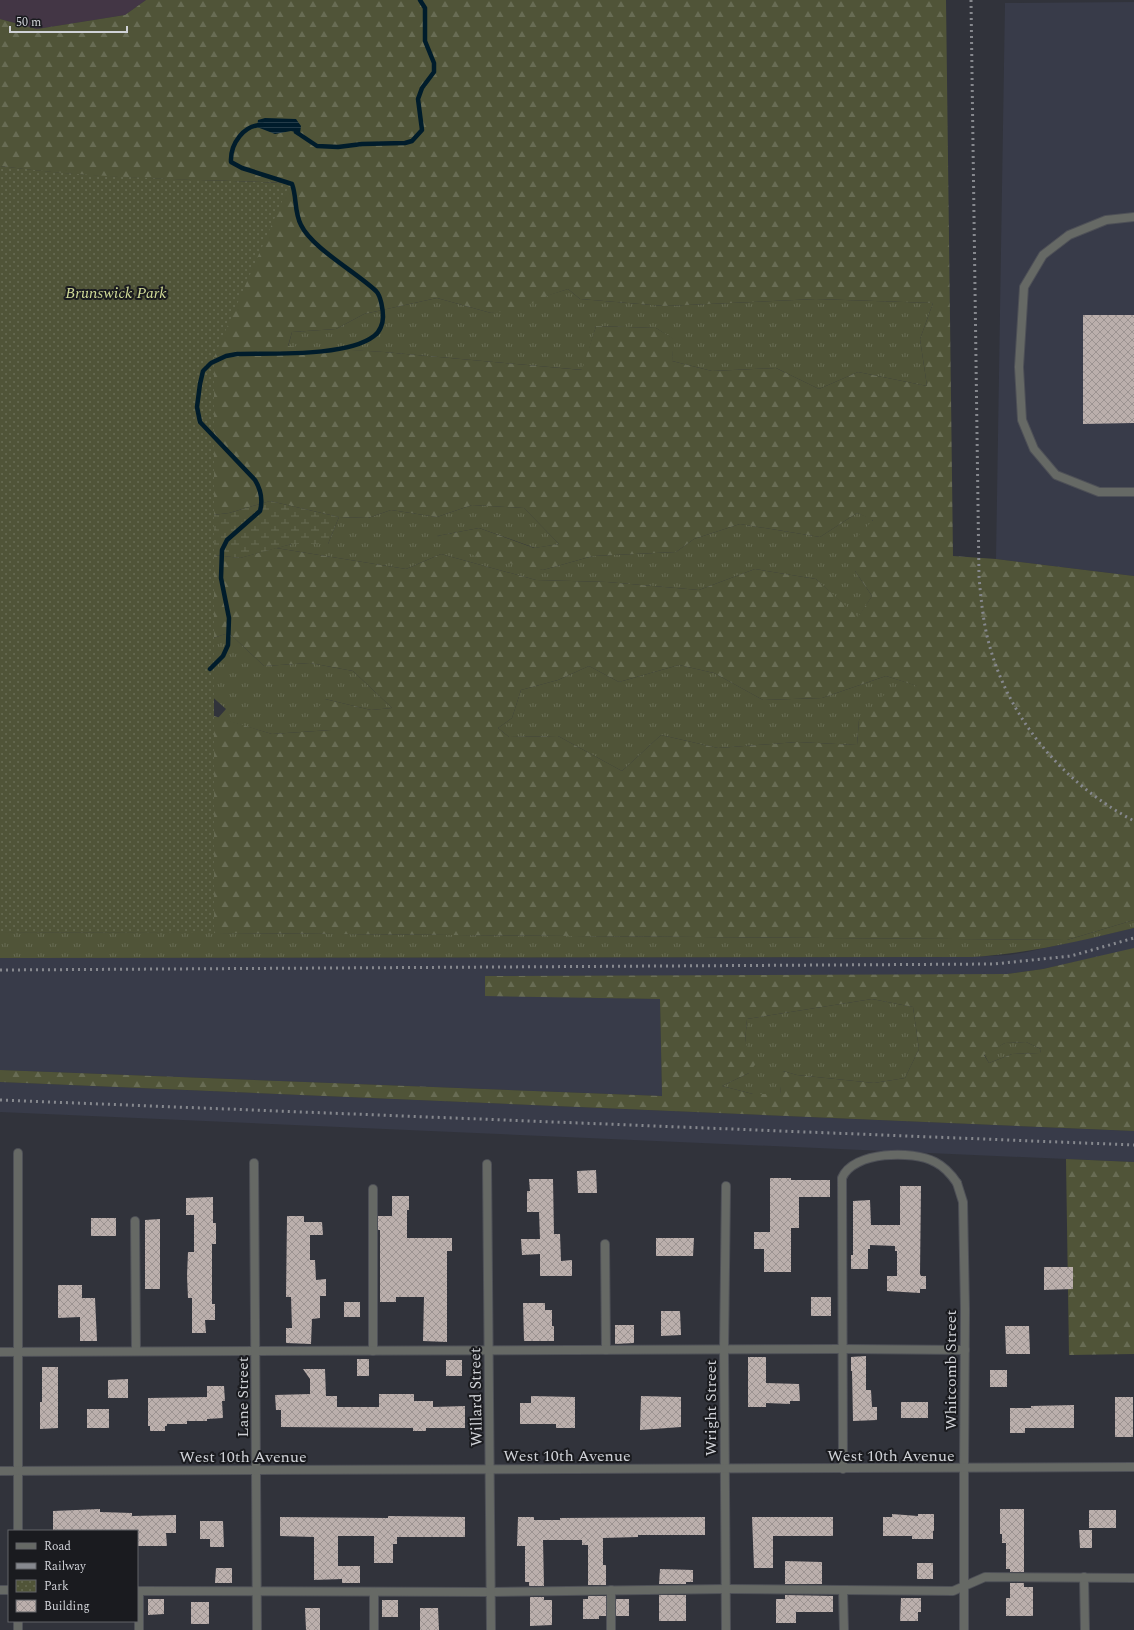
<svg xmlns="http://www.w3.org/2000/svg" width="1134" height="1630" font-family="Spectral,serif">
<defs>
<pattern id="grass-tufts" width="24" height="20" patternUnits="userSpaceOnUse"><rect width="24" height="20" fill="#505438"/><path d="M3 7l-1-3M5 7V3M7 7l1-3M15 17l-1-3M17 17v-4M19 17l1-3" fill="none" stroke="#686c54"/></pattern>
<pattern id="forest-firs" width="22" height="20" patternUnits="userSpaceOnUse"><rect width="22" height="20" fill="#505438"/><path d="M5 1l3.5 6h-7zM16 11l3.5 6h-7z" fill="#686c54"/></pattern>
<pattern id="wetland-marsh" width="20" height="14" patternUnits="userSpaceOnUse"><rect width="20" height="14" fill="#505438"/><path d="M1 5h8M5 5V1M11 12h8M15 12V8" fill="none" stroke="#686c54"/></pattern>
<pattern id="park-dots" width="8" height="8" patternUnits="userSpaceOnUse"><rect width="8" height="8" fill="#505438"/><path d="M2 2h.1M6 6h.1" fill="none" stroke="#686c54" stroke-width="1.8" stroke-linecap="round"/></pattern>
<pattern id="water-rules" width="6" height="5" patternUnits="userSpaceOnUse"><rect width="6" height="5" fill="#001c2b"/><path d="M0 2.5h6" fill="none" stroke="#243c49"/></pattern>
<pattern id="building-cross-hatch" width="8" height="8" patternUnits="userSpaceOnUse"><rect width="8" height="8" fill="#bbafac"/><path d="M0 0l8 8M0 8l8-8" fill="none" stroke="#9c9391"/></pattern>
</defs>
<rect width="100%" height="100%" fill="#31333b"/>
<path fill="#433645" d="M0,0H146L125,15L37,29L0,19Z"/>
<g fill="#383b49">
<path d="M1134,2V576L996,559L1005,3Z"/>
<path d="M1134,928V949L1043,969L1007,974L485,995L660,999L662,1096L0,1070V958L972,957L1008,955L1027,952Z"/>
<path d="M0,1082L1134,1131V1162L0,1112Z"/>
</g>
<g fill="url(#grass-tufts)">
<path d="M568,289L580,299L664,306L816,299L933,303L920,339L927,386L858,372L819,389L776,368L712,371L672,361L673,339L656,328L596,326L583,370L384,352L288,347L292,332L336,329L364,314L437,298L491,313Z"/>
<path d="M472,505L524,508L559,544L535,548L479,528L437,536L543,570L593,556L676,552L694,539L740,524L820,537L857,513L873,519L855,571L872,596L858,618L816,579L755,569L699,590L607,582L536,580L441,554L406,569L276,548L292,544H328L339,517L368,518L391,510L437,517Z"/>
<path d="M229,633L264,666L310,663L353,671L392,708L371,710L325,699L331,730L272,734L218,718L226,709L208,693L203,641Z"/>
<path d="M679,665L714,673L763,700L822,698L886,676L918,686L859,720L857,745L797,742L718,748L661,735L622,771L558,736L509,737L498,728L512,718L521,690L558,680L589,666L619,682Z"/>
<path d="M1134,920V928C1080,941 1027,954 972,957L0,958V932L214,933L1067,940Z"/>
<path d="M872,999L913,1007L919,1049L905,1078L874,1083L797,1075L783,1071L780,1094H753L722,1086L749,1073L745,1043L747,1019Z"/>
<path d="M1026,1042L1041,1049L1040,1053L1012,1054L989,1063L984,1054L1005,1043Z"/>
</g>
<g fill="url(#forest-firs)" fill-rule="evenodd">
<path d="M146,0H946L953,556L996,559L1134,576V920L1067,940L214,933L0,932L198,711L272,734L331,730L311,716L325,699L371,710L392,708L353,671L310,663L264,666L229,633L203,641L79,539L240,558L276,548L406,569L441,554L536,580L607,582L699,590L755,569L816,579L858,617L872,596L855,571L845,550L873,520L857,513L820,537L740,524L694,539L676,552L593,556L543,570L477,557L437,536L479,528L534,548L559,544L524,508L472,505L437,517L391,510L368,518L339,517L270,501L229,513L196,517L171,411L289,183C193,179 96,180 0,166V19L37,29L125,15ZM568,289L580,299L664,306L816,299L933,303L920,339L927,386L858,372L819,389L776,368L712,371L672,361L674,339L656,328L596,326L582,370L384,352L288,346L292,332L336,329L364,314L437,298L491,313L520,309L547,296ZM679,665L714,673L763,700L822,698L886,676L917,686L888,691L859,720L857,745L797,742L718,748L661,735L622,771L558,736L509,737L498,728L512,718L521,690L558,680L589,666L619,682Z"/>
<path d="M1134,948V1131L0,1082V1070L662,1096L660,999L485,996V976L1007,974L1043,969ZM872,999L913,1007L919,1049L905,1078L874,1083L797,1075L783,1071L773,1078L781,1083L780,1094H753L722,1086L749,1073L757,1062L745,1043L747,1019ZM1026,1042L1041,1049L1040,1053L1012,1054L989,1063L984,1055L1005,1043Z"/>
<path d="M1066,1159L1134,1162V1354L1069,1355Z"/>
</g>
<path fill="url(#wetland-marsh)" d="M270,501L339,517L328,544H292L240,558L79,539L0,518L196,517L229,513Z"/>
<path fill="url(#park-dots)" d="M0,166C96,179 193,179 290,183L214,357V933L0,932Z"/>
<path fill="url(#water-rules)" d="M265,118L296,119L301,126L300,133L291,131L275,134L257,127L258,120Z"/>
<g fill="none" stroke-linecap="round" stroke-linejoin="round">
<g stroke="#001c2b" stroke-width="4.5">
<path d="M296,132L317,146L338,147L362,144L405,143L412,141L422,130L418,99L422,88L434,72V63L425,41V8L420,0"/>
<path d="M210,669L223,656L228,645L229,618L221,578L222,550L227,540L260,511C263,500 261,490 255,480L200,422L197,407L200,384L203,371L211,363L226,356L237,354C272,353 347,357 374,336C380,332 383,323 383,317C383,310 381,296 376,291C356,272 312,248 301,225C294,212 297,197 292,184L242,168L231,162C230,144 244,124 263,125"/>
</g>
</g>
<g fill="url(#building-cross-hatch)">
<path d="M1083,315H1134V423L1083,424Z"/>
<path d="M596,1170L597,1193H578L577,1171Z"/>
<path d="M770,1178H791V1180H830V1197H799V1228H791V1272H764V1249H754V1232H770Z"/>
<path d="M529,1179H553L554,1234H560L561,1261L572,1260V1276H540V1254L522,1255L521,1239H540L539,1212H527V1191H530Z"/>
<path d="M900,1186H921L920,1274L921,1276H926V1289H920V1293L887,1291V1276H897V1251H895V1246L870,1245V1249H868V1269H851V1255H853V1201L870,1200L871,1225H900Z"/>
<path d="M392,1196H409V1210H407V1238H452V1251H447V1342L423,1341L424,1297H396V1302H380V1230H378V1216H392Z"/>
<path d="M213,1197V1223H216V1244H212V1304H215V1320H205L206,1333H192V1298H188L187,1276L188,1252H194V1215H186V1198Z"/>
<path d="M287,1216H304V1222H322L323,1235H310V1260H315L316,1280L326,1279V1296H320V1318L312,1319L311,1344L286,1343V1328H292L291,1297H286Z"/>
<rect x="91" y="1218" width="25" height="18"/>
<path d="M160,1219V1289H145V1220Z"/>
<path d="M656,1238H694L693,1256H656Z"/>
<path d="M1044,1267H1073V1289L1044,1290Z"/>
<path d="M58,1285H82V1298H95L97,1341H80V1317L58,1318Z"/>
<rect x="811" y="1297" width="20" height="19"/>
<rect x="344" y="1302" width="16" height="15"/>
<path d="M523,1303H545V1310H552V1326H554V1341H524Z"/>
<path d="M661,1311H680L681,1335L661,1336Z"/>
<path d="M615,1325H634V1343L615,1344Z"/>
<path d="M1005,1326H1029L1030,1354H1006Z"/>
<path d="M866,1356V1390H871L872,1407H877V1420L853,1421L852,1371H851V1357Z"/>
<path d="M748,1357H766V1383L799,1384L800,1401H790V1404L766,1403V1407H748Z"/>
<rect x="357" y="1359" width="12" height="17"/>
<rect x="446" y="1360" width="16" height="16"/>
<path d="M42,1367H58V1428L40,1429V1402H42Z"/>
<path d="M303,1369H325L326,1396H337V1407H379V1394H414V1401H433V1407L465,1406V1428H426V1431H413V1428L281,1427V1410H276L275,1395L310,1394V1379Z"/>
<rect x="990" y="1370" width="17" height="17"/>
<path d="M128,1379V1398H108V1380Z"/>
<path d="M207,1386H224L225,1401H222L223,1418L207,1419V1421H187V1424H167V1426H165V1431H150V1426H148V1398L207,1397Z"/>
<path d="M531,1396L575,1397V1428H556V1424H520V1403H531Z"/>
<path d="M641,1396L681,1397V1427L640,1430Z"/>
<rect x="1115" y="1397" width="18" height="40"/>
<rect x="901" y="1402" width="27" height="16"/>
<path d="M1074,1405V1428H1025V1433H1010V1408H1031V1406Z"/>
<rect x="87" y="1409" width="22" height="19"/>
<path d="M100,1509V1512L132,1513V1516L176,1515V1533H166L167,1546H137V1531L53,1530V1511Z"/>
<path d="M1000,1509H1024V1572H1010V1569H1006V1543H1002V1534H1000Z"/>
<rect x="1089" y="1510" width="27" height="18"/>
<path d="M892,1514L918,1516V1514H934V1531H933V1539H912V1536H883V1517H892Z"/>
<path d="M388,1516L465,1517V1537H397V1544H393V1563H374V1536H338V1566H360V1583H342V1579L314,1580V1537L280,1536V1517L388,1518Z"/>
<path d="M518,1517H534V1520H560V1518L705,1517V1535H638V1537L603,1538V1565H606V1585H588V1545H582V1540H543L544,1586H529V1582H525V1546H517Z"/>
<path d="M752,1517H833V1536H773V1568H754Z"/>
<path d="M200,1521H223L224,1547H210V1539H200Z"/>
<path d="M1079,1530H1092V1548H1080Z"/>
<path d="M785,1561L822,1562V1584H785Z"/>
<rect x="917" y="1563" width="16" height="16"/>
<path d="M216,1568H232V1583H215Z"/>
<path d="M660,1569L693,1570V1582H686V1584H659Z"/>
<path d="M1010,1583H1024V1587H1033V1616H1006V1598H1010Z"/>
<rect x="659" y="1595" width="27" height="26"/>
<path d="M785,1595L833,1596V1612H796V1623H776V1599H785Z"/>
<path d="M588,1596H606V1616H599V1619H583V1599H588Z"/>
<path d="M530,1597H544V1600H552V1625L530,1626Z"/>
<path d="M901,1598H921V1612H918V1621H900Z"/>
<path d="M148,1599H164V1614L148,1615Z"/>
<rect x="616" y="1599" width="13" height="17"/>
<rect x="382" y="1600" width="16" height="17"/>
<rect x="191" y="1602" width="18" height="22"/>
<path d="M305,1608H320V1630H306Z"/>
<path d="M420,1608H438L439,1630H420Z"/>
</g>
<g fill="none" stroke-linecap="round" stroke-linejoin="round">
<g stroke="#4e5057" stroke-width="10">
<g id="service">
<path d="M1134,217L1106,220L1069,235L1043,255L1024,287L1019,367L1022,420L1034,449L1056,475L1099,492H1134"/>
<path d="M373,1189V1351"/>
<path d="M135,1221L136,1351"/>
<path d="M605,1244L606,1350"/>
<path d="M0,1352L843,1349L965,1350"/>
<path d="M843,1469L842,1178C853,1151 913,1150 935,1162C945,1167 951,1174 957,1183"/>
<path d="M1084,1577L1085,1630"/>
<path d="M0,1590H9"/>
<path d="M611,1590V1630"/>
<path d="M843,1590L844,1630"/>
<path d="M137,1591L491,1592L726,1589L953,1591L985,1577L1134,1578"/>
<path d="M139,1591V1630"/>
<path d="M374,1592V1630"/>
</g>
</g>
<g stroke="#4e5057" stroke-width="10">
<g id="minor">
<path d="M18,1153V1531"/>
<path d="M254,1163L257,1630"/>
<path d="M487,1164L491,1630"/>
<path d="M957,1183L963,1202L965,1310L964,1469V1630"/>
<path d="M726,1186L724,1350L726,1630"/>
<path d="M0,1471L1134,1467"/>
<path d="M18,1621V1630"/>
</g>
</g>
<use href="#service" stroke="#666965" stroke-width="8"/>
<use href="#minor" stroke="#666965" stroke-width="8"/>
<g stroke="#86888e" stroke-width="3" stroke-dasharray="2 4" stroke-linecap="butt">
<path d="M971,0L979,577C981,599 983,620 988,640C1008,719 1063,783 1134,821"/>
<path d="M0,970L994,964L1071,956L1134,938"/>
<path d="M0,1100L1134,1145"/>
</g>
</g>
<g text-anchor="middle" stroke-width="4" stroke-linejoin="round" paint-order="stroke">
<g font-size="16" font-style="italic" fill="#d2dc98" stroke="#1a1b1f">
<text x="116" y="298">Brunswick Park</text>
</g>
<g font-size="16" fill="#d0d2d7" stroke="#1a1b1f">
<text transform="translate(950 1370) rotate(-90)" y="6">Whitcomb Street</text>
<text transform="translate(242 1397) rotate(-90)" y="6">Lane Street</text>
<text transform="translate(475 1397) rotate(-91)" y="6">Willard Street</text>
<text transform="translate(710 1408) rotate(-90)" y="6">Wright Street</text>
<text x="567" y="1461">West 10th Avenue</text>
<text x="891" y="1461">West 10th Avenue</text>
<text x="243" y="1462">West 10th Avenue</text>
</g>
</g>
<rect x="8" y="1530" width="130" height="92" fill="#1a1b1f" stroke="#636469"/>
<rect x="16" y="1543" width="20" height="6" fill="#666965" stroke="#636469"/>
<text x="44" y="1550" font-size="12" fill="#d0d2d7">Road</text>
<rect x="16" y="1563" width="20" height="6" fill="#86888e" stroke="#636469"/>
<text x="44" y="1570" font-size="12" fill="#d0d2d7">Railway</text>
<rect x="16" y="1580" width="20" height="12" fill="url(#park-dots)" stroke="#636469"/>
<text x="44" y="1590" font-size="12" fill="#d0d2d7">Park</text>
<rect x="16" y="1600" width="20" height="12" fill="url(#building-cross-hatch)" stroke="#636469"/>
<text x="44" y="1610" font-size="12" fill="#d0d2d7">Building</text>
<path d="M10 26v6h117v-6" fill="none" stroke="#d0d2d7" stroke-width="2"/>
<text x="16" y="26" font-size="12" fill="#d0d2d7" stroke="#1a1b1f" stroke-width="3" paint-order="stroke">50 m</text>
</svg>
